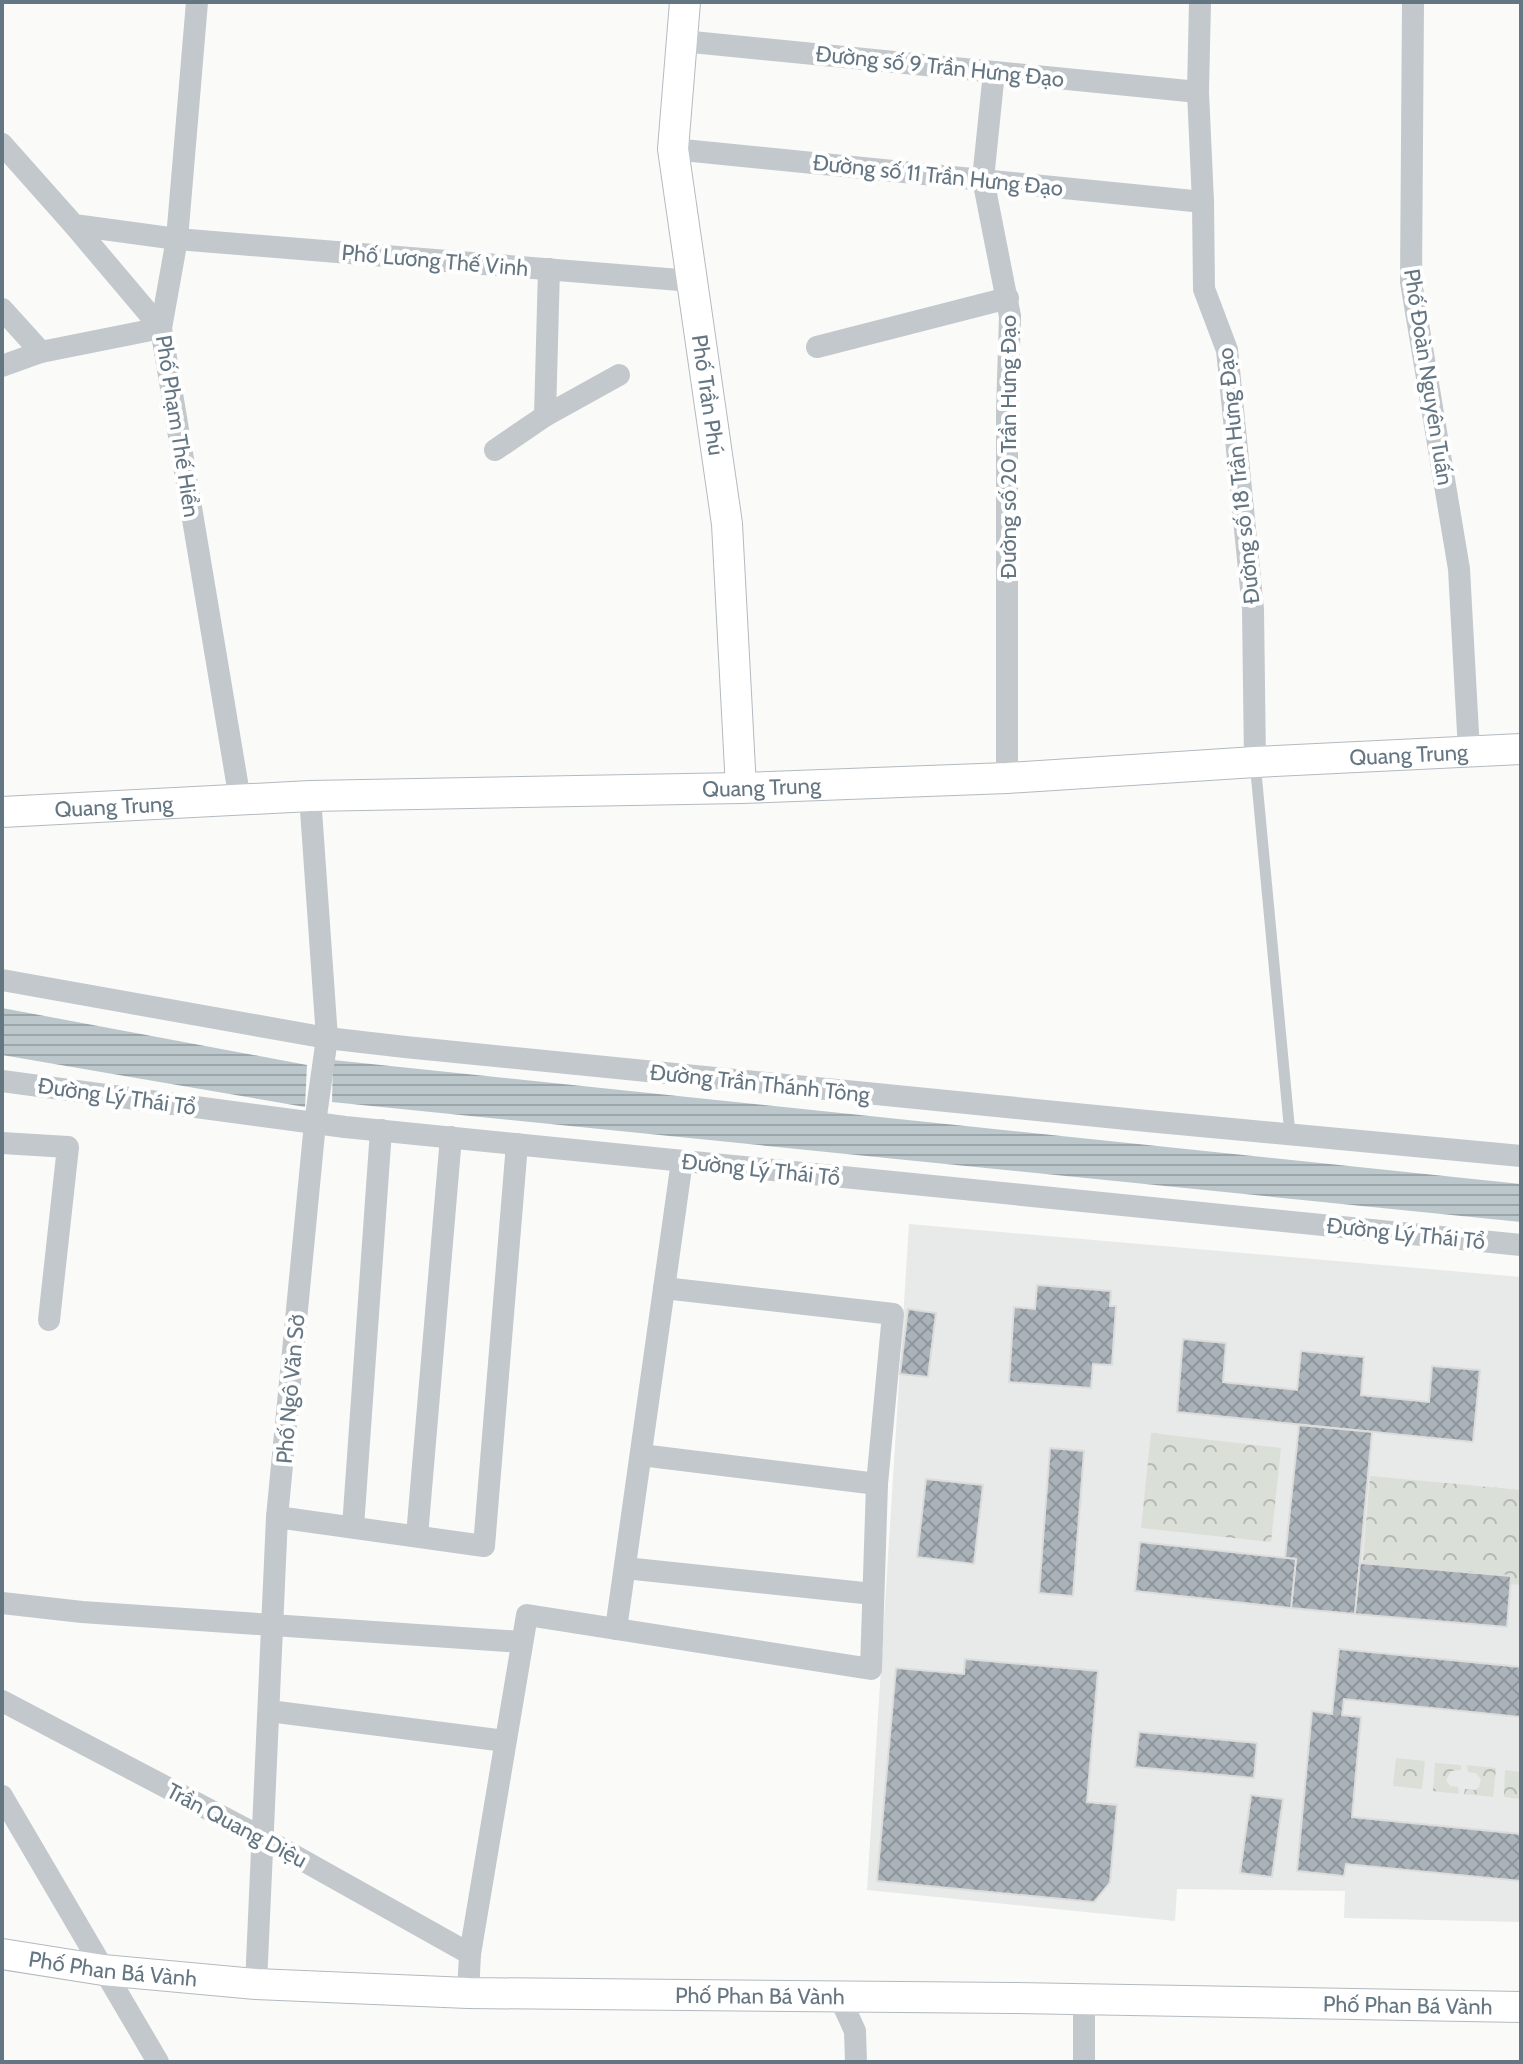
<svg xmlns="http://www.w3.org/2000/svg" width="1523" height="2064" font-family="Cabin,sans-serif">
<defs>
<pattern id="forest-crowns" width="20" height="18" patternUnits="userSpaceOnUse" patternTransform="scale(2)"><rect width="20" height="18" fill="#dadfd7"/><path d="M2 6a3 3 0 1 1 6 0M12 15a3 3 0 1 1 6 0" fill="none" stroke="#b4b9b4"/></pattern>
<pattern id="water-rules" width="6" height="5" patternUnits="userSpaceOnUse" patternTransform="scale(2)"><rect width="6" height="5" fill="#bbc7cb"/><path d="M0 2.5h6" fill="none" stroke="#9ca6aa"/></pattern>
<pattern id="building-cross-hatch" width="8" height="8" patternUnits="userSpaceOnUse" patternTransform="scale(2)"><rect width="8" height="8" fill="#aab3b9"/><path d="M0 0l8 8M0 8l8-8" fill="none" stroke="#8e969c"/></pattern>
</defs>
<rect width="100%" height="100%" fill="#fafaf8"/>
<path fill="#e8e9e9" d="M909,1224L1521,1277V1922L1344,1918L1345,1891L1177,1889L1175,1921L867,1890Z"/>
<g fill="url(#forest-crowns)">
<path d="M1151,1433L1281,1448L1271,1542L1141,1528Z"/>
<path d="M1370,1476L1521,1490V1585L1362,1570Z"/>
<path d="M1396,1758L1425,1761L1422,1789L1393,1786Z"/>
<path d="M1435,1763L1461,1765V1770L1451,1771L1446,1780L1450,1786L1458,1787L1459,1794L1433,1791Z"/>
<path d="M1467,1765L1496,1768L1493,1797L1464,1794L1465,1789L1475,1790L1479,1787L1481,1779L1476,1773L1468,1772Z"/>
<path d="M1505,1770L1521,1772V1799L1504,1797Z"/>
</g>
<g fill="url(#water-rules)">
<path d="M2,1008L307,1065L305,1107L2,1055Z"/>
<path d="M333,1060L1521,1184V1222L332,1102Z"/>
</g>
<g fill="url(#building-cross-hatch)" stroke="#dcdcda" stroke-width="2">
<path d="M1037,1285L1111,1291L1110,1306H1116L1112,1365L1093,1364L1091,1388L1009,1382L1014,1307L1035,1309Z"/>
<path d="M908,1309L936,1313L928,1377L900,1374Z"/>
<path d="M1183,1339L1226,1343L1223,1382L1297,1390L1301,1351L1364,1357L1361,1395L1429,1402L1432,1366L1480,1370L1473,1442L1177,1412Z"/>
<path d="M1299,1425L1372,1432L1355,1614L1291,1608L1296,1559L1285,1558Z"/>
<path d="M1050,1448L1084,1451L1073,1596L1039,1593Z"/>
<path d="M926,1479L983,1485L974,1564L917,1557Z"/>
<path d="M1140,1542L1296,1559L1291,1608L1135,1591Z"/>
<path d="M1360,1563L1511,1576L1507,1627L1355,1614Z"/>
<path d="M1339,1649L1521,1667V1717L1344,1699L1342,1715L1361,1717L1352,1817L1521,1834V1881L1346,1864L1344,1876L1297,1871L1312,1711L1332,1714Z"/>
<path d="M965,1659L1098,1671L1087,1802L1117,1805L1110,1882L1094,1902L877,1881L896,1668L964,1674Z"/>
<path d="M1139,1732L1257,1743L1254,1778L1135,1767Z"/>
<path d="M1251,1795L1283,1799L1272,1877L1240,1873Z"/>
</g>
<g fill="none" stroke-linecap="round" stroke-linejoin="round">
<g stroke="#b3babf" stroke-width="32">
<g id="secondary">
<path id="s1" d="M685,2L673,149L727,524L741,788"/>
<path id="s2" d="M2,812L310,796L741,788L1007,778L1255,762L1521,749"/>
<path id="s3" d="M2,1954L103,1970L256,1984L468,1993L1013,1998L1521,2007"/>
</g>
</g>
<path stroke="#c3c8cc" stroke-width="11" d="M1255,762L1290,1134"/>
<g stroke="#c3c8cc" stroke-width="22">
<path d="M197,2L177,239L161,328L240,800"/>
<path d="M1200,2L1198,92L1203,202L1204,289L1227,350L1253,609L1255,762"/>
<path d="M1413,2L1411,282L1459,569L1469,751"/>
<path d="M682,41L1198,92"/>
<path d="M994,72L983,179L1010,316L1007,411V778"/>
<path d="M2,144L74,225L177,239L692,281"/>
<path d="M673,149L1203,202"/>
<path d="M2,309L41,352"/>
<path d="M817,347L1008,298"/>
<path d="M2,366L41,352L161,328L74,225"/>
<path d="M545,416L549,269"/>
<path d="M495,450L545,416L619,375"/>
<path d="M2,980L327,1038L405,1047L1147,1121L1521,1156"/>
<path d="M2,1081L345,1127L1521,1245"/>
<path d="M2,1143L68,1147L49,1320"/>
<path d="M641,1455L877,1484"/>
<path d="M277,1517L484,1546L517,1144"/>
<path d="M353,1527L381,1130"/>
<path d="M417,1536L451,1137"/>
<path d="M625,1568L873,1594"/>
<path d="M2,1603L82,1612L522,1642"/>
<path d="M616,1629L682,1161"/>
<path d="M2,1701L263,1838L470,1954"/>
<path d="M269,1711L505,1741"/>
<path d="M2,1796L158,2062"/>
<path d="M256,1984L277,1517L315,1123L327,1038L310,796"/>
<path d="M468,1993L470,1954L527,1615L871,1669L877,1484L893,1314L664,1288"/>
<path d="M839,1996L855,2031L856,2062"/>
<path d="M1084,2062V1999"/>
</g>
<use href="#secondary" stroke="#fff" stroke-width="30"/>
</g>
<g text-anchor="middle" stroke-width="8" stroke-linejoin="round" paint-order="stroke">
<g font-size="22" fill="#657683" stroke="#fff">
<text transform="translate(940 66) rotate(6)" y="8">Đường số 9 Trần Hưng Đạo</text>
<text transform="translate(938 175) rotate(6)" y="8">Đường số 11 Trần Hưng Đạo</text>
<text transform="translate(435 260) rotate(5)" y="8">Phố Lương Thế Vinh</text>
<text transform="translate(1429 377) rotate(81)" y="8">Phố Đoàn Nguyên Tuấn</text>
<text dy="8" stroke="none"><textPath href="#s1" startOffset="396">Phố Trần Phú</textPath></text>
<text transform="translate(178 426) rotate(81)" y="8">Phố Phạm Thế Hiển</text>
<text transform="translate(1008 447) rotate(-90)" y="8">Đường số 20 Trần Hưng Đạo</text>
<text transform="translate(1238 476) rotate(-96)" y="8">Đường số 18 Trần Hưng Đạo</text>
<text dy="8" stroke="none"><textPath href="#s2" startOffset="1408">Quang Trung</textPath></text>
<text dy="8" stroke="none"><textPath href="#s2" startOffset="760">Quang Trung</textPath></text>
<text dy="8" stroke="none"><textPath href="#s2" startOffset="112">Quang Trung</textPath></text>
<text transform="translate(760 1083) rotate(6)" y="8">Đường Trần Thánh Tông</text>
<text transform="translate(117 1096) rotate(8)" y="8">Đường Lý Thái Tổ</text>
<text transform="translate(761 1169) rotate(6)" y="8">Đường Lý Thái Tổ</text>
<text transform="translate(1406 1233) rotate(6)" y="8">Đường Lý Thái Tổ</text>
<text transform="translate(290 1389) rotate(-85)" y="8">Phố Ngô Văn Sở</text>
<text transform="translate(237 1825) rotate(28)" y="8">Trần Quang Diệu</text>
<text dy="8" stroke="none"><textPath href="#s3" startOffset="112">Phố Phan Bá Vành</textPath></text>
<text dy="8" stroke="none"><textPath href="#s3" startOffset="760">Phố Phan Bá Vành</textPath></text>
<text dy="8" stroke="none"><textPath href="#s3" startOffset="1408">Phố Phan Bá Vành</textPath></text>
</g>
</g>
<rect width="1523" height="2064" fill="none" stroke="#657683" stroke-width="8"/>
</svg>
